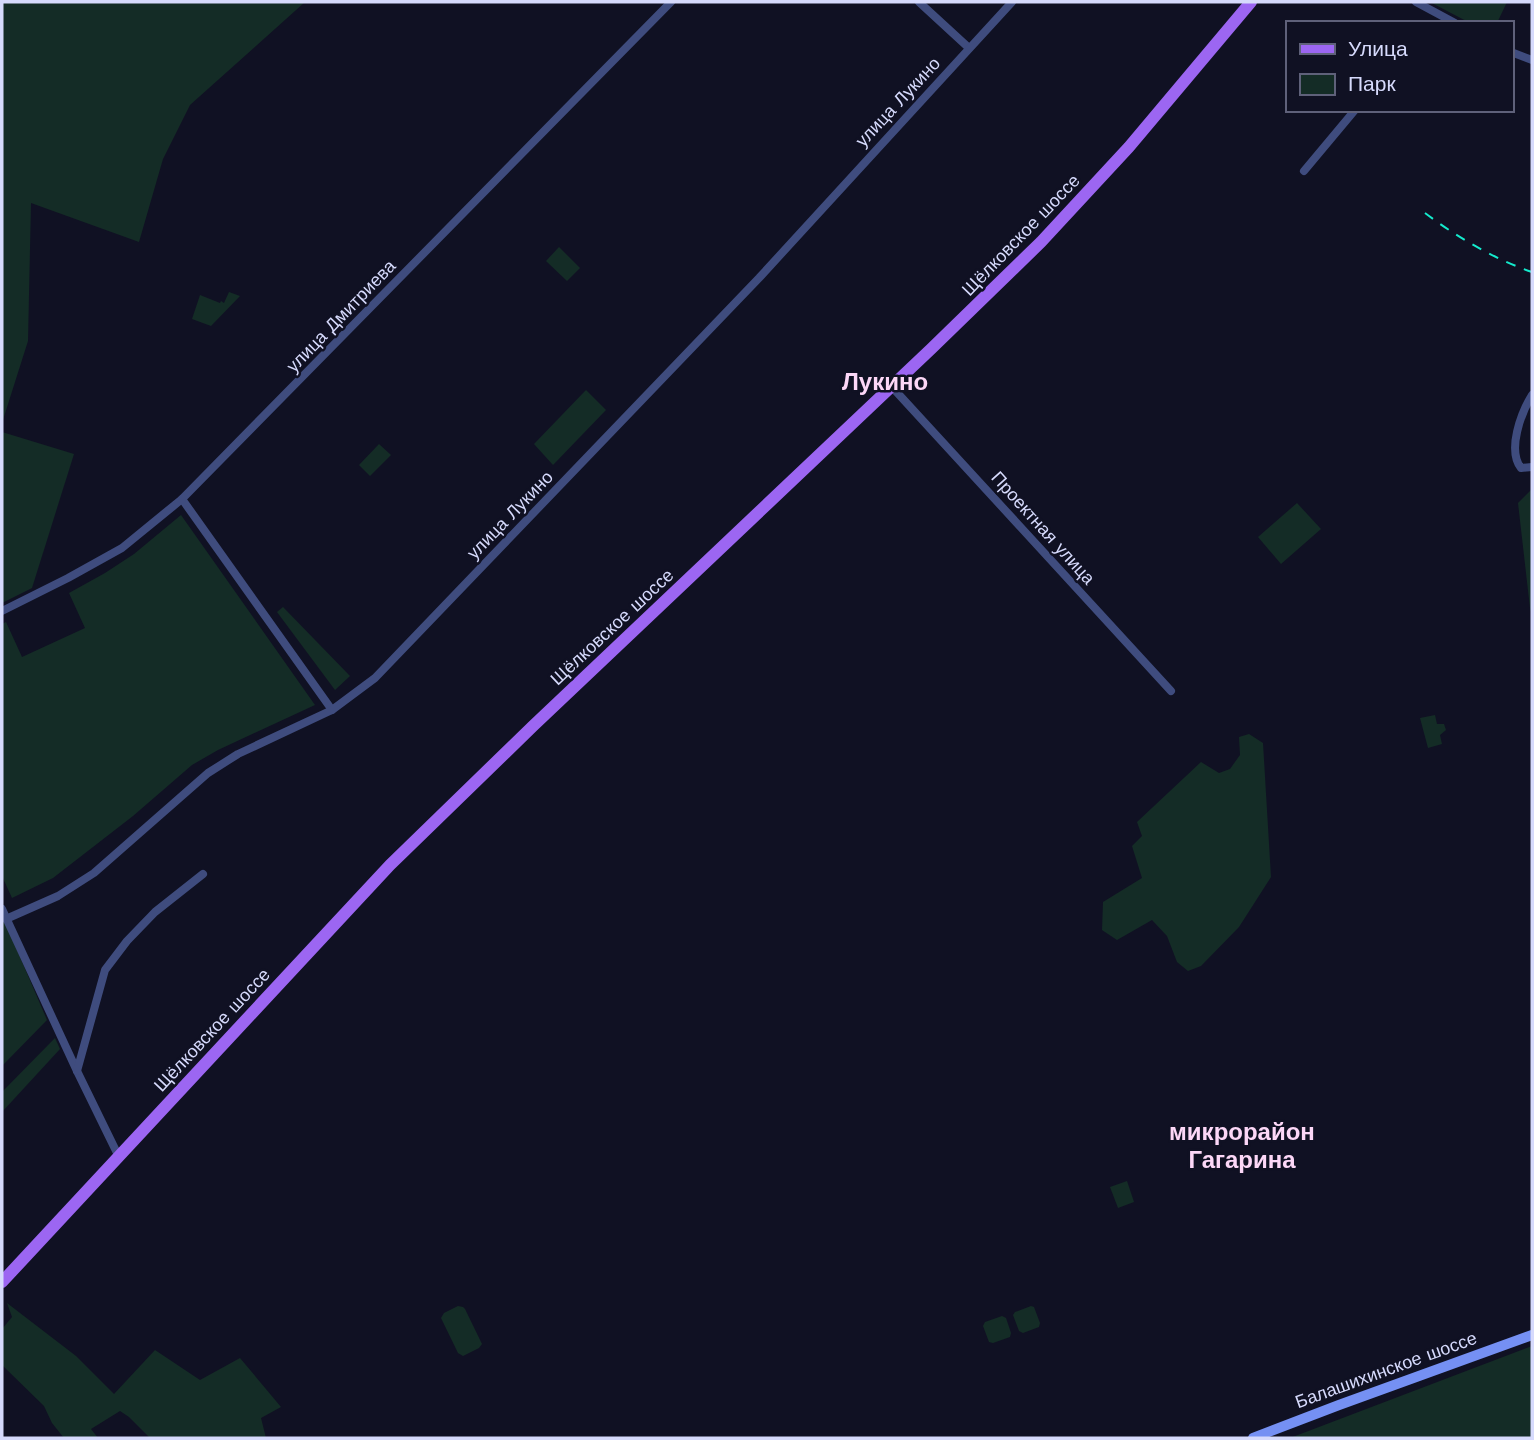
<svg xmlns="http://www.w3.org/2000/svg" width="1534" height="1440" font-family="'Work Sans',sans-serif">
<rect width="100%" height="100%" fill="#101123"/>
<g fill="#142c26">
<path d="M2,2H305L190,105L163,159L139,242L31,203L28,341L2,423Z"/>
<path d="M1430,2H1507L1497,23H1470Z"/>
<path d="M559,247L580,268L567,281L546,261Z"/>
<path d="M229,292L240,296L211,326L192,319L200,295L220,303L221,301L224,303Z"/>
<path d="M586,390L606,410L553,465L534,444Z"/>
<path d="M2,432L74,454L32,588L2,603Z"/>
<path d="M379,444L391,455L370,476L359,465Z"/>
<path d="M1532,489V616L1530,608L1518,503Z"/>
<path d="M1297,503L1321,529L1281,564L1258,537Z"/>
<path d="M181,515L315,705L218,750L192,765L133,816L53,878L12,898L2,876V624L6,622L22,657L85,628L69,593L105,573L134,554Z"/>
<path d="M283,607L350,676L335,690L277,612Z"/>
<path d="M1435,715L1437,724H1444L1446,730L1440,735L1442,744L1428,748L1420,718Z"/>
<path d="M1249,734L1263,743L1271,877L1239,927L1201,966L1188,971L1177,962L1167,936L1152,920L1117,940L1102,930L1103,902L1142,878L1132,846L1142,836L1137,822L1201,762L1219,773L1230,769L1240,755L1239,737Z"/>
<path d="M2,915L47,1020L2,1066Z"/>
<path d="M55,1038L60,1049L2,1112V1092Z"/>
<path d="M1127,1181L1134,1202L1118,1208L1110,1187Z"/>
<path d="M7,1303L76,1356L114,1394L155,1350L200,1380L240,1358L281,1407L261,1418L266,1438H150L129,1417L120,1411L91,1429L98,1438H64L52,1423L44,1406L2,1365V1329L12,1317Z"/>
<path d="M458,1306L463,1307L465,1309L482,1344L479,1348L463,1356L458,1353L441,1318L444,1313Z"/>
<path d="M1031,1306L1034,1307L1040,1323L1039,1327L1023,1333L1019,1331L1013,1315L1015,1312Z"/>
<path d="M1002,1316L1006,1318L1011,1333L1010,1337L993,1343L989,1342L983,1326L985,1322Z"/>
<path d="M1532,1346V1438H1290Z"/>
</g>
<g fill="none" stroke-linecap="round" stroke-linejoin="round">
<g stroke="#3f4c7e" stroke-width="8">
<path d="M919,2L969,48"/>
<path d="M1416,2L1455,23"/>
<path d="M1511,52L1532,60"/>
<path d="M1304,171L1355,110"/>
<path d="M892,387L1171,691"/>
<path d="M1532,395C1521,413 1507,450 1521,468L1532,467"/>
<path d="M182,499L332,710"/>
<path d="M2,611L68,578L122,548L182,499L671,2"/>
<path d="M2,909L77,1071L119,1157"/>
<path d="M6,919L58,896L94,873L208,773L238,754L332,710L375,678L759,278L1012,2"/>
<path d="M77,1071L105,970L127,941L155,912L203,874"/>
</g>
<path stroke="#7590f3" stroke-width="10" d="M1253,1438L1339,1405L1532,1335"/>
<path stroke="#9c66f2" stroke-width="12" d="M2,1282L390,865L533,726L931,349L1041,242L1129,147L1251,2"/>
<path stroke="#14eacc" stroke-width="2" stroke-dasharray="10 9" stroke-linecap="butt" d="M1425,213C1457,237 1494,259 1532,272"/>
</g>
<g text-anchor="middle" stroke-width="5" stroke-linejoin="round" paint-order="stroke">
<g font-size="18" fill="#d6dafc" stroke="#101123">
<text transform="translate(898 102) rotate(-47)" y="6">улица Лукино</text>
<text transform="translate(1021 235) rotate(-46)" y="6">Щёлковское шоссе</text>
<text transform="translate(341 316) rotate(-46)" y="6">улица Дмитриева</text>
<text transform="translate(510 515) rotate(-46)" y="6">улица Лукино</text>
<text transform="translate(1043 528) rotate(48)" y="6">Проектная улица</text>
<text transform="translate(612 627) rotate(-43)" y="6">Щёлковское шоссе</text>
<text transform="translate(212 1030) rotate(-47)" y="6">Щёлковское шоссе</text>
<text transform="translate(1386 1370) rotate(-20)" y="6">Балашихинское шоссе</text>
</g>
<g font-size="24" font-weight="bold" fill="#fcd7f7" stroke="#101123">
<text x="885" y="390">Лукино</text>
<text x="1242" y="1140">микрорайон<tspan x="1242" dy="28">Гагарина</tspan></text>
</g>
</g>
<rect width="1534" height="1440" fill="none" stroke="#d6dafc" stroke-width="7"/>
<rect x="1286" y="21" width="228" height="91" fill="#101123" stroke="#5f617a" stroke-width="2"/>
<rect x="1300" y="44" width="35" height="10" fill="#9c66f2" stroke="#5f617a" stroke-width="2"/>
<text x="1348" y="56" font-size="21" fill="#d6dafc">Улица</text>
<rect x="1300" y="74" width="35" height="21" fill="#142c26" stroke="#5f617a" stroke-width="2"/>
<text x="1348" y="91" font-size="21" fill="#d6dafc">Парк</text>
</svg>
